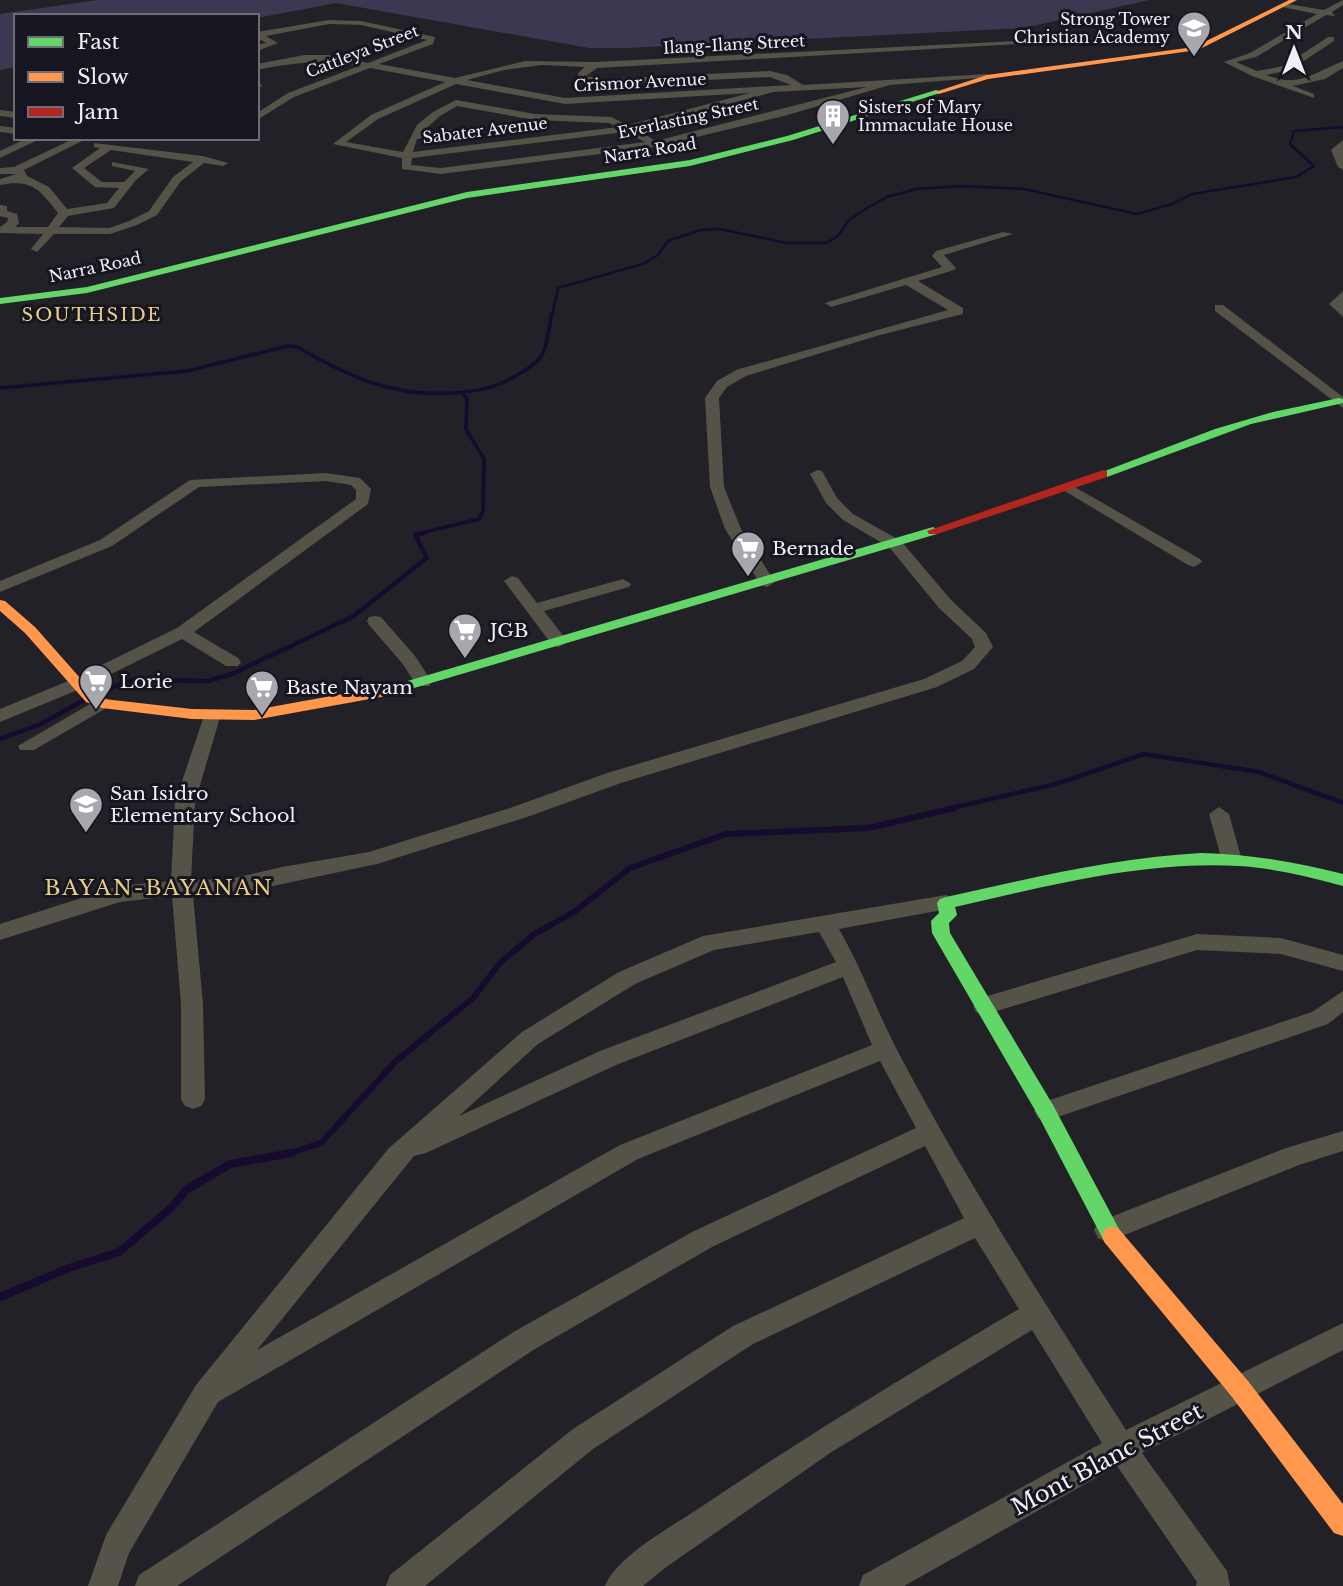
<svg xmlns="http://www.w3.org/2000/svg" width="1343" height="1586" font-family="'Libre Baskerville',serif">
<rect width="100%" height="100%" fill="#222127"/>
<path fill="#3d3851" d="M98,0H1149L1024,28L627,48H589L336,3L257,18V16H16V67L0,70V14Z"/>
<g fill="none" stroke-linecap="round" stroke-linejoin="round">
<path stroke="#160a2e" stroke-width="2.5" d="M552,315L558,288L643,264L658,255L668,241L701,230L720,229L787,243H826L837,237L849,220L867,208L887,197L916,189L962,186L1024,189L1137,214L1172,204L1192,194L1296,177L1314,166L1290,144L1294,131L1343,127"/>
<g stroke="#160a2e" stroke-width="3.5">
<path d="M0,388L187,371L288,346L297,347C350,377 392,397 455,393C475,391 493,389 512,378C522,372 535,366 542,355C548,345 549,326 552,313"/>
<path d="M417,534L479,519L483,511L484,459L466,429L467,398L462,394"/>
</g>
<g stroke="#160a2e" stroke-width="4.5">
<path d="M95,695L130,680L208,681L232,674L352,617L427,558L415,535L424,533"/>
<path d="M0,739L39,725L86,699"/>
<path d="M947,809L1056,784L1144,754L1259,772L1343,803"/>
</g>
<path stroke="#160a2e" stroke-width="6" d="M287,1154L321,1143L396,1061L473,998L500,963L533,935L574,912L630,868L726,834L868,828L955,808"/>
<path stroke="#160a2e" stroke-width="8" d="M0,1297L69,1268L119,1252L171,1208L186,1190L230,1164L292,1153"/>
<g fill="#555248" fill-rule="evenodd">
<path d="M1343,0V5L1332,12L1335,16L1326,15L1256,57L1236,62L1257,71L1284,66L1328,37H1334V41L1290,70L1266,75C1300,88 1313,73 1343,61V68L1325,79L1293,86L1314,94V98L1252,76L1224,62L1250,53L1317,14L1282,7V3L1324,10Z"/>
<path d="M329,20L361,21L435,37L433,44L379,64L455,78L525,61L595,62L1016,41L1020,44L597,68L586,76L603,79L770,71L787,75L803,85L987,74L991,77L890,85L784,116L655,147L441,174L402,169V158L333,144L371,115L445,82L370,68L294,97L257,120V113L288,93L359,66C322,59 293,63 257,70V64L304,55H329L368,63L427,40L361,25L329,24L266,36L278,43L257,51V45L266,43L257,38V32ZM542,65L585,67L578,73L579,80L603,85L770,77L791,85L565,98L467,80L504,70ZM456,84L565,104L750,93L628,125L611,117L535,114L456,100L433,112L417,125L403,152L346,142L378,119ZM867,87L656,141L635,129L773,92ZM457,106L535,120L609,123L618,127L413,152L417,139L486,130L483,125L421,133L440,116ZM625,132L645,142L441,168L411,165L412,158Z"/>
<path d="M257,79L262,86L257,89Z"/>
<path d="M0,110L16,112V118L0,116Z"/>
<path d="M0,126L16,128V134L0,132Z"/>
<path d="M28,138H42L0,158V151Z"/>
<path d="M75,138H88L24,170L27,176L49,187L67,209L107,203L119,188L95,187L72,168L100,148L94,147V143L203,156L228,163L223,166L204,163L181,181L157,215L137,225L110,234H54L37,252L31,249L43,234L0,233V227L7,222L8,218L0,216V205L7,206V211L17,214L19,223L15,227H48L58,213C39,189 32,179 0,185V179L16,174H0V168L14,167ZM111,150L193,162L173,177L149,211L129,221L109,228L59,227L68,216L114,208L136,180L149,169L112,162V166L135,171L124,182H102L84,168Z"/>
<path d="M1343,140V170L1338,167L1331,150Z"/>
<path d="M1003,232L1013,234L944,255L956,268L954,270L918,281L963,308V314L880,335L746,376L727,387L719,398L724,487L741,529L775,582L767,587L761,585L725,529L710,487L705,398L717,381L736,370L948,310L906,285L831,307L825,303L942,267L932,256L936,251Z"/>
<path d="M1343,291V317L1329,304Z"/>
<path d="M1215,305H1223L1343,397V408L1215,311Z"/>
<path d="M817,470L822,471L837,498L853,514L901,541L951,600L986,633L993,647L974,669L937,687L621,783L527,817L377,864L230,895H193L203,1004L205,1099L201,1106L193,1109L185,1106L181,1099V1004L172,896L120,902L0,940V924L119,886L171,881L175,802L206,710H218L221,714L195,802L191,880L230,879L282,867L369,852L513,807L607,773L924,679L962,661L975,647L972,639L939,608L889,547L843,520L826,503L810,474Z"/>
<path d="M326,473L360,478L371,489L368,504L194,632L238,658L241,662L238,666H226L182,639L85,687L0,722V709L73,679L177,628L356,499V490L351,485L326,481L199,487L112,546L0,592V581L100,540L190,480Z"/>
<path d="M1068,483L1200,559L1202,562L1194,567L1188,565L1063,490V484Z"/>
<path d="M512,576L518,578L537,603L623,579L631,584L629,587L544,611L568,642L559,647L553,646L504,581Z"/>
<path d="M375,616L381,617L415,656L432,682L429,686H417L402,663L369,625L367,621L369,617Z"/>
<path d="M102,697L108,699L111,703L108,707L34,750H20L18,746Z"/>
<path d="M1219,807L1229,814L1241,857L1238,862H1224L1221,857L1209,814Z"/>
<path d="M946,895L953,898L956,903L953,908L839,929C861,967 876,1009 896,1048C965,1180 1046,1305 1126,1430L1343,1323V1350L1142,1453L1227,1571L1230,1586H1196L1197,1582L1117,1466L904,1586H859L863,1575L1102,1443L1032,1330L830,1453L665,1568L643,1586H605C617,1556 671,1527 698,1509C803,1438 910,1373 1019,1309L975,1238L753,1344L593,1449L425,1586H386L390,1575L573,1429L733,1326L964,1218L925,1146L712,1247L535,1349L177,1586H135L139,1575L515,1331L694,1231L916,1128L880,1061L638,1159L218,1402L129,1553L118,1586H88L106,1535L196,1385L389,1148L522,1032L619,972L703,936ZM819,932L836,962L600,1051L459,1116L538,1044L635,984L714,950ZM843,977L872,1045L620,1145L257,1350L414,1156L426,1153L616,1065Z"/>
<path d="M1197,934L1281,938L1343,955V971L1281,954L1197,950L984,1015L976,1012L973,1006L976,1000L984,997Z"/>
<path d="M1343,991V1012L1328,1024L1046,1121L1038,1118L1034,1111L1038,1104L1312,1012Z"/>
<path d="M1343,1131V1151L1299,1165L1107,1242L1098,1238L1094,1230L1098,1222L1286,1148Z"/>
</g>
<g fill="#63d668" fill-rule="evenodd">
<path d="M936,90L943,92L793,140L690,166L467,198L87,293L0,304V298L87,287L467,192L690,160L787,136Z"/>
<path d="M1339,398L1343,399V403L1251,424L1107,477H1099L1097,474L1215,429L1273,412Z"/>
<path d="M933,527L939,531L937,534L397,693H387L385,690L387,687Z"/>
<path d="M1201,853C1250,854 1295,862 1343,874V886C1309,877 1274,868 1239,866C1142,861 1048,886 955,907L957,915L949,923L950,933L1053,1105L1119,1229L1122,1236L1119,1243L1112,1246L1105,1243L1039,1117L932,933L931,921L939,913L937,903L940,899L946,897C1031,878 1114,858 1201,853Z"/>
</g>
<g fill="#ff974d" fill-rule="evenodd">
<path d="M1289,0H1297L1198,50L988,79L939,94L935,92L987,75L1194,47Z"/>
<path d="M0,600L5,601L35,627L96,696L104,699L192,709L254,710L392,685L399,690L392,695L254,720L192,719L102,708L86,702L25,633L0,611Z"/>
<path d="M1112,1226L1119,1229L1248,1381L1343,1504V1536L1334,1533L1232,1397L1105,1243L1102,1236L1105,1229Z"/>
</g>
<path fill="#b3261e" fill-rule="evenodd" d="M1103,470L1107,471V477L937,534H929L927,531Z"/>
</g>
<defs>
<g id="school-pin" transform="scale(1.75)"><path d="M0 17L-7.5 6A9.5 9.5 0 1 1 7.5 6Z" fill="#a8a7ae" stroke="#171520"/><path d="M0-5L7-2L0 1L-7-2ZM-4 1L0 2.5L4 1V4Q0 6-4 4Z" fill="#fff"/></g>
<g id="building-pin" transform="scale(1.75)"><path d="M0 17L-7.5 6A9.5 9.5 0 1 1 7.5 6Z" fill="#a8a7ae" stroke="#171520"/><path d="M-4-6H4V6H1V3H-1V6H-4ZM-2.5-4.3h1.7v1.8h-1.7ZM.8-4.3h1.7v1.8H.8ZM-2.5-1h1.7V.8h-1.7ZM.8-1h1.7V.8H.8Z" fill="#fff"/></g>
<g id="supermarket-pin" transform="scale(1.75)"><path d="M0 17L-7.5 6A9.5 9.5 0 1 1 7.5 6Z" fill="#a8a7ae" stroke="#171520"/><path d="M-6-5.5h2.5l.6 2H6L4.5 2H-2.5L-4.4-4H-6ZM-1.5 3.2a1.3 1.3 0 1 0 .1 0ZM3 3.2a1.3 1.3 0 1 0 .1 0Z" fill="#fff"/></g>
</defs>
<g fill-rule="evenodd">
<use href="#school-pin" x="1194" y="28"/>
<use href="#building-pin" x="833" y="116"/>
<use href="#supermarket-pin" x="748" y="548"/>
<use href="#supermarket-pin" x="465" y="630"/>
<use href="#supermarket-pin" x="96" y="681"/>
<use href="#supermarket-pin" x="262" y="687"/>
<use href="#school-pin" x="86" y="804"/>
</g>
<g text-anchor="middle" stroke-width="6" stroke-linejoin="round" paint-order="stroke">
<g font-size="16" fill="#f0eff7" stroke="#171520" text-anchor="end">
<text x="1170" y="25">Strong Tower<tspan x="1170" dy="18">Christian Academy</tspan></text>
<text x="858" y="113" text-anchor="start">Sisters of Mary<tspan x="858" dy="18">Immaculate House</tspan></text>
</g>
<g font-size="16" fill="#f0eff7" stroke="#171520">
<text transform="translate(734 44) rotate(-3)" y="6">Ilang-Ilang Street</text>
<text transform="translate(362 51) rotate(-21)" y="6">Cattleya Street</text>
<text transform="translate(640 82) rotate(-3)" y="6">Crismor Avenue</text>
<text transform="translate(688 118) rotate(-12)" y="6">Everlasting Street</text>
<text transform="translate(485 130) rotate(-7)" y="6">Sabater Avenue</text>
<text transform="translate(650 150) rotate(-9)" y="6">Narra Road</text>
<text transform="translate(95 267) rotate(-12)" y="6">Narra Road</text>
</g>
<g font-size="18" letter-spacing="2" fill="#e7cf82" stroke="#171520">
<text x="92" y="321">SOUTHSIDE</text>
</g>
<g font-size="19" fill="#f0eff7" stroke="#171520" text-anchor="start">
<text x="772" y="555">Bernade</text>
<text x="490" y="637">JGB</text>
<text x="120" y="688">Lorie</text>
<text x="286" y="694">Baste Nayam</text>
<text x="110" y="800">San Isidro<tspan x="110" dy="22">Elementary School</tspan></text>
</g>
<g font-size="21" letter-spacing="2" fill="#e7cf82" stroke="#171520">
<text x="159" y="895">BAYAN-BAYANAN</text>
</g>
<g font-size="23" fill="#f0eff7" stroke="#171520">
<text transform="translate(1107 1459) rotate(-28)" y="8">Mont Blanc Street</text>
</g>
</g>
<rect x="14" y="14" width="245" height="126" fill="#171520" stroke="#6e6c76" stroke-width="2"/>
<rect x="28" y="37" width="35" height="10" fill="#63d668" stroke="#6e6c76" stroke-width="2"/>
<text x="77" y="49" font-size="21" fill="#f0eff7">Fast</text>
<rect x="28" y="72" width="35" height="10" fill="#ff974d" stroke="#6e6c76" stroke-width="2"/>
<text x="77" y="84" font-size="21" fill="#f0eff7">Slow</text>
<rect x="28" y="107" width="35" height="10" fill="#b3261e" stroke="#6e6c76" stroke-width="2"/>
<text x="77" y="119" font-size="21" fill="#f0eff7">Jam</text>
<g transform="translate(1294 49)" stroke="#171520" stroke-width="5" paint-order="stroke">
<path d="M0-5L12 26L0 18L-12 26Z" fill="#f0eff7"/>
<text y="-10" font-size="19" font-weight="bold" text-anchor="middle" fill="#f0eff7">N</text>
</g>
</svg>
